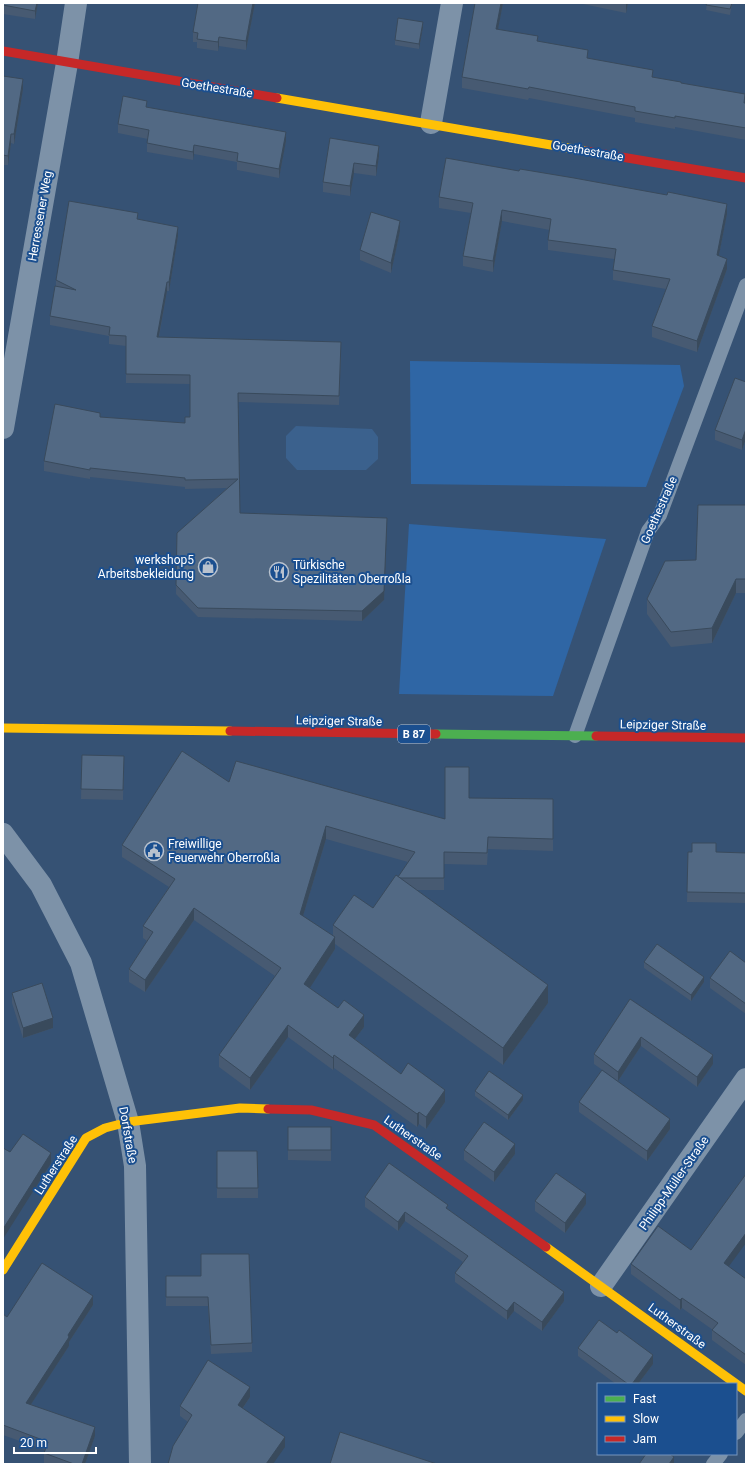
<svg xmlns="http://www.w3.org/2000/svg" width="749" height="1467" font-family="Roboto,sans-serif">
<rect width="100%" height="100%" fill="#365274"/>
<g fill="#2f66a5">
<path d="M410,361L680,365L684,386L646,487L411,484Z"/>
<path d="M409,524L606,539L553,696L399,694Z"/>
</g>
<path fill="#3b618d" d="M296,426L372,429L378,437V459L366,470H297L286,458V436Z"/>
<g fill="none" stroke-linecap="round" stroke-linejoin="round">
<g stroke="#7d92a8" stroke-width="14">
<path d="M575,736L648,531L660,515L746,285"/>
<path d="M736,1433L746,1420"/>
<path d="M713,1464L721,1454"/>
</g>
<g stroke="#7d92a8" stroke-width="22">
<path d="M431,123L452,3"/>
<path d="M3,428L67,63L76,3"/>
<path d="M3,834L41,885L81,963L128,1122L135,1166L140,1464"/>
<path d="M601,1286L746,1079"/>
</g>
<path stroke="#4caf50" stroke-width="9" d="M436,734L596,736"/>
<g stroke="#ffc107" stroke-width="9">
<path d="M277,98L586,151"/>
<path d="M3,728L230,731"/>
<path d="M546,1247L746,1391"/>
<path d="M3,1270L86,1138L105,1128L128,1122L240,1108L268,1109"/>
</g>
<g stroke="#c62828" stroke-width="9">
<path d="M3,51L277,98"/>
<path d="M586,151L746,178"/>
<path d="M230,731L436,734"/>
<path d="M596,736L746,738"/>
<path d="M268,1109L311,1110L374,1125L546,1247"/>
</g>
</g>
<g fill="#475a72" fill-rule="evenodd">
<path d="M3,3H38L35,19L3,14Z"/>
<path d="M255,3L246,50L219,46L218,51L197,48V42H193V32Z"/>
<path d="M475,3H503L498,29L538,41L588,58L653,77L681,83L746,103V140L675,127V129L635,122V118L529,98L528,100L462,88V77Z"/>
<path d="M578,3H628L626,13Z"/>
<path d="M707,3H732L730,15L706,10Z"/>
<path d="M423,27L419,49L395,45V40Z"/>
<path d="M3,76L23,89L14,144L11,143L8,165H3Z"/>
<path d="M147,107L286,141L279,178L237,170V162L194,154L193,160L147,152V143L148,139L118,133V124Z"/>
<path d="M330,138L379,156L376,176L354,173L350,196L323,192V182Z"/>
<path d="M439,197L727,214L719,255L727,269L697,352L652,337V326L666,289L613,280V270L614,259L548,250V240L550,230L502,221L493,272L463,266V256L471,213L439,208Z"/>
<path d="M138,219L178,236L169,291H167L159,337L341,351L339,405L238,402L240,513L387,527L384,600L362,621L198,617L176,594L177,533L227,488L185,489V487L90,477V479L44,471V461L100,417L185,423L190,417V384L126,383V346L109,344V336L50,325V316L56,287V280Z"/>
<path d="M400,231L391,273L360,260V250Z"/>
<path d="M746,382V439L742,450L715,440V430Z"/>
<path d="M746,505V593H736L712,643L671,647L647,614V599L696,560Z"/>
<path d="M82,755L124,756L123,800L81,799Z"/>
<path d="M229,782L445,819L469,798L553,799V851L488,849L487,865L444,864V890H416L548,1003L503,1065L335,944V949L309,988L364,1027L355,1039L401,1074L445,1102L426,1129L419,1124L417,1127L334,1068L333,1070L288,1037L250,1090L219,1067V1055L275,976L194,920L145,992L129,982V969L147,941L143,938V926L169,887L122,857V845ZM326,839L408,862L398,877L373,908L333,925V936L303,916Z"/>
<path d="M688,852L746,853V903L687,902Z"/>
<path d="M644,962L704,982L691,1001L644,968Z"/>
<path d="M746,963V1014L710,988V978Z"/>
<path d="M12,993L53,1028L23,1038L12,1003Z"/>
<path d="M630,999L713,1064L697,1087L641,1046L618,1081L594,1064V1054Z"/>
<path d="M475,1091L523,1100L508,1120L475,1096Z"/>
<path d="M579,1102L670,1129L647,1161L579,1112Z"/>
<path d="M288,1127H331V1161L288,1160Z"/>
<path d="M464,1150L515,1154L494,1182L464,1160Z"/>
<path d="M217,1151L258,1188V1198H217Z"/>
<path d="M365,1197L448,1209L564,1301L542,1331L514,1311L507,1320L455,1282V1273L463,1262L405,1221L398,1231L365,1207Z"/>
<path d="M535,1201L586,1204L565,1233L535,1211Z"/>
<path d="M691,1250L729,1267L746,1279V1365L712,1340V1330H713L682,1308L680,1310L631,1274V1264Z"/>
<path d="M166,1276H201L252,1343V1352L211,1354L208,1306H166Z"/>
<path d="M93,1305L69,1342V1346L31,1404L95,1436L85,1464H48L44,1463V1453L45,1450L3,1435V1314L7,1317Z"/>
<path d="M578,1348L653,1364L638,1384H616L578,1356Z"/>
<path d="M250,1397L243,1408L285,1447L188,1422L180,1416V1406Z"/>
</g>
<g fill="#394a5c">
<path d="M37,3H38L35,19V11Z"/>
<path d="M253,3H255L246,50V41Z"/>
<path d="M501,3H503L496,40V29Z"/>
<path d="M626,3H628L626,13Z"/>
<path d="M423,22V27L419,49V44Z"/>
<path d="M219,37V46L218,51V42Z"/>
<path d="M23,79V89L14,144V134Z"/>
<path d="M286,132V141L279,178V169Z"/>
<path d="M11,134V143L8,165V156Z"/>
<path d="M194,145V154L193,160V152Z"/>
<path d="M379,146V156L376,176V166Z"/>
<path d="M354,163V173L350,196V186Z"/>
<path d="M727,204V214L717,265V255Z"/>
<path d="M502,210V221L493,272V261Z"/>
<path d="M400,221V231L391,273V263Z"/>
<path d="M178,227V236L169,291V282Z"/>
<path d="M727,259V269L697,352V341Z"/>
<path d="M167,282V291L157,346V337Z"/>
<path d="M746,429V439L742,450V440Z"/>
<path d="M387,527L384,600L362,621V611Z"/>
<path d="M736,579V593L712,643V628Z"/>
<path d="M326,826V839L300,926V914Z"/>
<path d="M194,908V920L145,992V980Z"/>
<path d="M335,937V949L304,997V984Z"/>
<path d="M704,977V982L691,1001V995Z"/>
<path d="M548,985V1003L503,1065V1048Z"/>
<path d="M364,1015V1027L349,1047V1035Z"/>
<path d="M53,1018V1028L23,1038V1028Z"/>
<path d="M288,1025V1037L250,1090V1078Z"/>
<path d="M641,1037V1046L618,1081V1072Z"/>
<path d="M334,1055V1068L333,1070V1058Z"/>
<path d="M713,1055V1064L697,1087V1077Z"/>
<path d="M445,1090V1102L426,1129V1117Z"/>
<path d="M523,1095V1100L508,1120V1115Z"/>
<path d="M419,1112V1124L417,1127V1114Z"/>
<path d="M670,1119V1129L647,1161V1151Z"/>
<path d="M515,1144V1154L494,1182V1172Z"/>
<path d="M51,1153V1163L3,1239V1229Z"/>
<path d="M586,1194V1204L565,1233V1223Z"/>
<path d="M405,1212V1221L398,1231V1222Z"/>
<path d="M746,1233V1243L724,1273V1263Z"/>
<path d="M564,1292V1301L542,1331V1322Z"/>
<path d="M93,1296V1305L69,1342V1346L26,1412V1403L68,1335Z"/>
<path d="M682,1298V1308L680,1310V1300Z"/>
<path d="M514,1302V1311L507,1320V1311Z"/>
<path d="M653,1355V1364L638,1384H632Z"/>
<path d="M250,1387V1397L238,1415V1405Z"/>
<path d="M95,1427V1436L85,1464H82Z"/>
<path d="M285,1437V1447L273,1464H266Z"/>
<path d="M674,1457V1464H669Z"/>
</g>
<g fill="#526984" stroke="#394a5c">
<path d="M3,3H37L35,11L3,5Z"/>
<path d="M198,3H253L246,41L219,37L218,42L197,39L198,33L193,32Z"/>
<path d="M475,3H501L496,29L538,36L537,41L588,50L587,58L653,70L652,77L681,82V83L745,94L744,103H746V128L675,116V118L635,111V107L529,87L528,89L462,77Z"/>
<path d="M707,3H732L730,9L706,5Z"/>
<path d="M398,18L423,22L419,44L395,40Z"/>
<path d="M3,76L23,79L14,134H11L8,156L3,155Z"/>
<path d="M123,96L147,101L146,107L286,132L279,169L237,161L238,153L194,145L193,152L147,143L149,130L118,124Z"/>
<path d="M330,138L379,146L376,166L354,163L350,186L323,182Z"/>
<path d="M446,158L519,171L520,169L574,178L667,195L668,192L727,204L717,255L727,259L697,341L652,326L670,279L613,270L616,249L548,240L551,219L502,210L493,261L463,256L473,203L439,197Z"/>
<path d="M69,201L138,213L137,219L178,227L169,282H167L157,337L341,342L339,396L238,393L240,513L387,518L384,591L362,611L198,608L176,585L177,533L238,479L185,480V478L90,468V470L44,461L55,404L100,413V417L185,423V417H190V375L126,374V336L109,335L110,327L50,316L55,286L76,290L56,280Z"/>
<path d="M371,212L400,221L391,263L360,250Z"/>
<path d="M735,378L746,382V429L742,440L715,430Z"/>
<path d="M698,505H746V579H736L712,628L671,632L647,599L665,561L696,560Z"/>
<path d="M182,751L229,782L236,761L445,819V767H469V798L553,799V839L488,837L487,853L444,852V878H399L398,877L415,852L326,826L300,914L335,937L304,984L338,1008L344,1000L364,1015L349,1035L401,1074L408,1063L445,1090L426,1117L419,1112L417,1114L334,1055L333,1058L288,1025L250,1078L219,1055L281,968L194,908L145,980L129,969L153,932L143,926L175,879L122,845Z"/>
<path d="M82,755L124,756L123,790L81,789Z"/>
<path d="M692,843H716V852L746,853V893L687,892L688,852H692Z"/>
<path d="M396,875L548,985L503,1048L333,925L354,895L373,908Z"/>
<path d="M657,944L704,977L691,995L644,962Z"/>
<path d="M730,951L746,963V1004L710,978Z"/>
<path d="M42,983L53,1018L23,1028L12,993Z"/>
<path d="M630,999L713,1055L697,1077L641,1037L618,1072L594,1054Z"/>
<path d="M602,1070L670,1119L647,1151L579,1102Z"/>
<path d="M489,1071L523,1095L508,1115L475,1091Z"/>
<path d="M484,1122L515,1144L494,1172L464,1150Z"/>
<rect x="288" y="1127" width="43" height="23"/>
<path d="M23,1134L51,1153L3,1229V1148L10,1152Z"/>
<path d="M217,1151H257L258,1188H217Z"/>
<path d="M389,1163L448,1205L446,1208L564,1292L542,1322L514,1302L507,1311L455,1273L468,1256L405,1212L398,1222L365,1197Z"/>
<path d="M556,1173L586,1194L565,1223L535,1201Z"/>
<path d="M746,1174V1233L724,1263L746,1279V1355L712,1330L718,1323L682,1298L680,1300L631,1264L658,1226L691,1250Z"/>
<path d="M201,1254H249L252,1343L211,1345L208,1297H166V1276H201Z"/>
<path d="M42,1263L93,1296L68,1335L69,1337L26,1403L95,1427L82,1464H74L44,1453L48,1442L3,1425V1314L7,1317Z"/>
<path d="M599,1320L617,1333L619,1330L653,1355L632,1384H628L578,1348Z"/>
<path d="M208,1360L250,1387L238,1405L285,1437L266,1464H168L173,1446L192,1415L180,1406Z"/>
<path d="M340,1432L437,1464H330Z"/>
<path d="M646,1454H670L674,1457L669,1464H639Z"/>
</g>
<defs>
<g id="shop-ring" transform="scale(1)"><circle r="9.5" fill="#1b4f8f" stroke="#b9c2ce" stroke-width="1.5"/><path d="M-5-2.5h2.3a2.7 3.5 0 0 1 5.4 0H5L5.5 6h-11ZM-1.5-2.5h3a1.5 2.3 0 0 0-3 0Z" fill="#b9c2ce"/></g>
<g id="restaurant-ring" transform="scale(1)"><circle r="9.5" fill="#1b4f8f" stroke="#b9c2ce" stroke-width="1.5"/><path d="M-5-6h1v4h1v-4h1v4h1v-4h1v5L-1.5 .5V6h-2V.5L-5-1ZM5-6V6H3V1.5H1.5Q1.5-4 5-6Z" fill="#b9c2ce"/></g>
<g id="civic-ring" transform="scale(1)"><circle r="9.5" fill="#1b4f8f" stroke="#b9c2ce" stroke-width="1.5"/><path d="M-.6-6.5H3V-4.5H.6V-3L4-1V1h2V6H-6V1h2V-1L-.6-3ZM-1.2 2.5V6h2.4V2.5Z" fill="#b9c2ce"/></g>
</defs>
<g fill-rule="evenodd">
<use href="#shop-ring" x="208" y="567"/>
<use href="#restaurant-ring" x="279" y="572"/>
<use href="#civic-ring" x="154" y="851"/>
</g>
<g text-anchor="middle" stroke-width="4" stroke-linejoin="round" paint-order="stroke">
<rect fill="#1b4f8f" stroke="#bbcadd" stroke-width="1" x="398" y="725" width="32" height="18" rx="3"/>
<g font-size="11" font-weight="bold" fill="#fff">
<text x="414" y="738">B 87</text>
</g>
<g font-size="12" fill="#fff" stroke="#1b4f8f">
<text transform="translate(217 88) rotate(9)" y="4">Goethestraße</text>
<text transform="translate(588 151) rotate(10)" y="4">Goethestraße</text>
<text transform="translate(40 216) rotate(-80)" y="4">Herressener Weg</text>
<text transform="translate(659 510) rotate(-66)" y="4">Goethestraße</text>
<text transform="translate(339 721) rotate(1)" y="4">Leipziger Straße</text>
<text transform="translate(663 725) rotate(1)" y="4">Leipziger Straße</text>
<text transform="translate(128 1135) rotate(80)" y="4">Dorfstraße</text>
<text transform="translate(413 1138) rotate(35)" y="4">Lutherstraße</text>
<text transform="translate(56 1165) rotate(-57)" y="4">Lutherstraße</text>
<text transform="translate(674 1183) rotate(-55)" y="4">Philipp-Müller-Straße</text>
<text transform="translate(677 1326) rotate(36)" y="4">Lutherstraße</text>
</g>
<g font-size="12" fill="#fff" stroke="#1b4f8f" text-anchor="start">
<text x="194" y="564" text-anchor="end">werkshop5<tspan x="194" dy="14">Arbeitsbekleidung</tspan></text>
<text x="293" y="569">Türkische<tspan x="293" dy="14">Spezilitäten Oberroßla</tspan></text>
<text x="168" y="848">Freiwillige<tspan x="168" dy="14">Feuerwehr Oberroßla</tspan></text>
</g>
</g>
<rect width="749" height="1467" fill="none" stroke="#ffffff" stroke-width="8"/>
<rect x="597" y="1383" width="140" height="72" fill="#1b4f8f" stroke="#7695bc"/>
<rect x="605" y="1396" width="20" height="6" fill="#4caf50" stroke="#7695bc"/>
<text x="633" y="1403" font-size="12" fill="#ffffff">Fast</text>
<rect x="605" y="1416" width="20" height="6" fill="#ffc107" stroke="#7695bc"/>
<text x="633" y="1423" font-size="12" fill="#ffffff">Slow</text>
<rect x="605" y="1436" width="20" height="6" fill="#c62828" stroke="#7695bc"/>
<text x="633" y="1443" font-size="12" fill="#ffffff">Jam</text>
<path d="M14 1447v6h82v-6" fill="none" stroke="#ffffff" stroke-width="2"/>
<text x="20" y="1447" font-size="12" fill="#ffffff" stroke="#1b4f8f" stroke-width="3" paint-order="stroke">20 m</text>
</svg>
